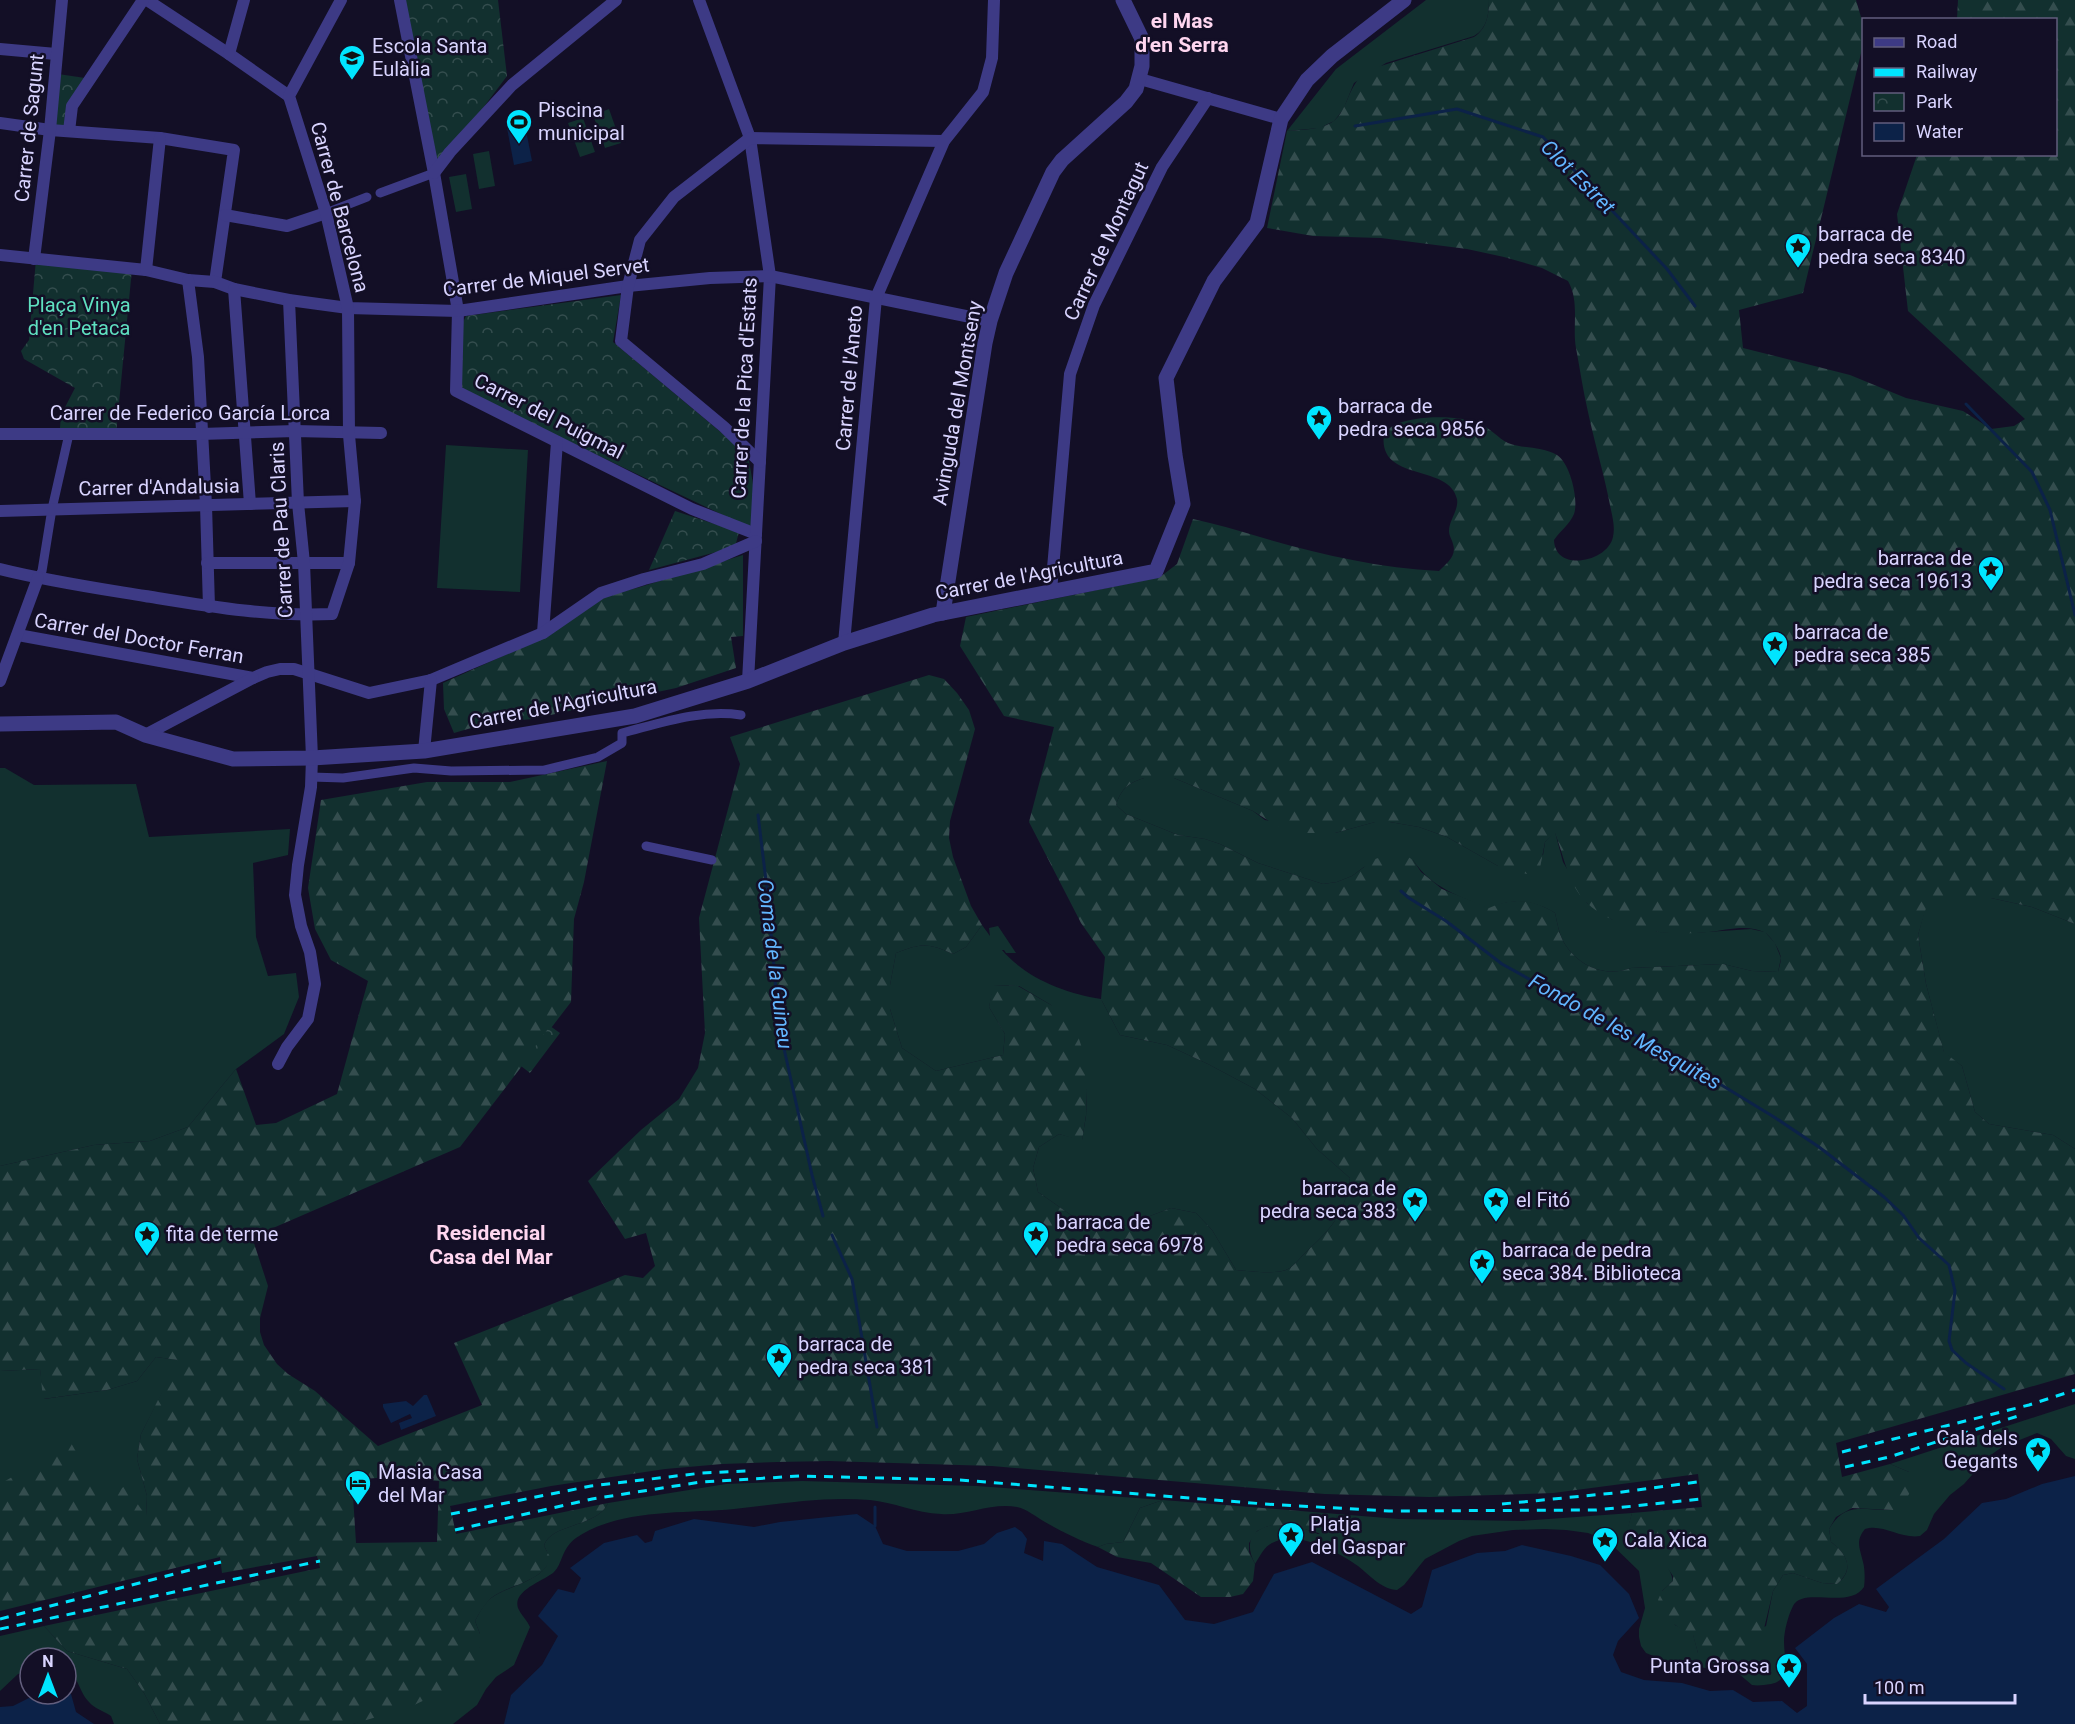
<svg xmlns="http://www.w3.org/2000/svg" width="2075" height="1724" font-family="Roboto,sans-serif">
<defs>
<pattern id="forest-firs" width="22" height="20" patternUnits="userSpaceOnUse" patternTransform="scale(1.5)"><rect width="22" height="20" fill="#12302f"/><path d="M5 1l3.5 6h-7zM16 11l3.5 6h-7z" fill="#344d4e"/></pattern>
<pattern id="park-crowns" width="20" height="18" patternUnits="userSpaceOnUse" patternTransform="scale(1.5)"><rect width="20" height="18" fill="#12302f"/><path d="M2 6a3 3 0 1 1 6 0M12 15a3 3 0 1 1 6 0" fill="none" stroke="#344d4e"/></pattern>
</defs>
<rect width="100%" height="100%" fill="#130f26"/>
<g fill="#12302f">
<path d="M1426,0H1489C1489,14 1487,29 1474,36L1386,63L1354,83L1343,110L1334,121L1320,128L1287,131L1336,69Z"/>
<path d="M609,109L621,143L605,148L593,115Z"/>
<path d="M583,118L595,152L580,157L568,123Z"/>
<path d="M489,151L495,186L479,189L473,154Z"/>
<path d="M466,174L472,209L456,212L449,177Z"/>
<path d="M446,445L528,450L520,592L437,588Z"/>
<path d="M0,768H5L34,785L136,784L149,837L290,829L288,855L253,863L256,937L268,976L296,973L299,997L284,1034L236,1069L188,1127L150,1141L94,1145L0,1166Z"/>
<path d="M1144,778H1174L1253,811L1265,820L1335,833L1375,822H1390L1419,827L1447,837L1498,866L1543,855L1545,842L1555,832L1563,862L1587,903L1611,919L1659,932L1692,933L1751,929L1765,932L1775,943L1781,958L1778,972L1752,971L1723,964L1631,968C1605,978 1577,966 1563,941C1559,933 1557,922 1555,913C1534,900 1511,897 1489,909C1460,896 1431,888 1413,860L1364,867L1352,876L1337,882L1323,884L1258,863L1220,844L1205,839L1178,835L1126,814L1116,805C1121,789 1128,783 1144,778Z"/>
<path d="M1928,898H1991L2032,907L2075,924V1149L2053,1135L1989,1124L1975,1112L1962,1066L1944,1053L1926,984L1918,935Z"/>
<path d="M982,925L990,936L989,928L998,926L1016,953H1006L1004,950H1002C1027,979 1065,993 1101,999L1120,1035L1167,1045L1208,1064L1255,1089L1292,1118L1317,1149L1350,1178C1345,1214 1331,1229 1305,1253C1300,1258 1294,1266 1288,1269C1277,1275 1249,1271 1236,1270L1212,1230L1196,1213L1171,1208L1124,1226L1088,1227L1038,1192L1033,1168L1039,1147L1059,1134L1082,1140L1086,1116L1087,1091L1051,1005L1019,986L994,985L989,1007L1005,1034L1003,1055L936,1071L902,1048L890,1009V985L896,953C922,943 928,943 953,954L966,947Z"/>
<path d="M156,1357L179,1360L141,1434L137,1459L147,1496L146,1517L103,1500L0,1484V1371L40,1369L44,1399L107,1390L137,1381Z"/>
<path d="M2075,1404V1459L2066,1456L2051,1439L2037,1433L2002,1447L1988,1457L1964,1484L1950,1495L1934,1514L1927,1530L1920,1536C1900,1539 1882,1523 1865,1529C1855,1541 1860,1548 1863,1562C1865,1569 1865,1580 1864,1587C1849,1610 1803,1586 1793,1606C1788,1616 1784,1631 1784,1642C1784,1658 1792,1680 1771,1684C1764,1685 1758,1686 1752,1685L1739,1674L1666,1661L1646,1653L1641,1646L1639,1637V1629L1645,1608L1639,1571L1608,1541L1588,1533L1566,1530L1544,1529L1513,1530L1472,1536L1459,1541L1425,1559L1404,1585L1397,1590C1383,1590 1369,1575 1358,1566C1339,1552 1296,1529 1272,1543C1264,1547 1260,1556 1255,1564C1239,1533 1263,1522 1291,1525C1300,1526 1309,1531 1318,1534L1336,1526L1337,1514L1399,1519L1522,1521L1632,1513L1624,1544L1651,1543C1659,1553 1671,1568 1673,1581L1662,1591L1675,1625L1693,1634L1698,1653L1766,1626L1773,1591L1783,1575L1793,1573L1822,1583L1837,1584C1855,1570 1847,1554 1831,1542L1829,1529C1846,1500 1864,1511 1893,1510L1909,1472L1890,1464Z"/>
<path d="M802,1481L977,1486L1163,1500L1140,1508L1123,1542L1106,1544L1098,1547C1080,1541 1061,1531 1045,1522C1036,1517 1027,1509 1017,1507C992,1502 966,1516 941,1514C916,1513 893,1502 870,1500C824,1496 780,1504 734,1509C684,1514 620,1508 576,1538C561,1549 563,1563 554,1572C546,1580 512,1590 518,1608C521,1615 527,1620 530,1627L514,1665L496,1677L486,1689L477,1705L453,1724H353L363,1720L480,1647V1634L475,1621C479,1613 484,1604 491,1598C509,1584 564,1577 544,1546C550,1523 597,1528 608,1503L726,1484Z"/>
<path d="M44,1626L67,1651L127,1669L144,1693L160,1724H114L111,1716C104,1711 95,1709 89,1702C79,1692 79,1677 66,1669V1658H30V1671L18,1674L0,1691V1636Z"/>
</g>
<g fill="url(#forest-firs)" fill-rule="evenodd">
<path d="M1489,0H1856L1863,24V45L1803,293L1739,310L1743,348L1850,375L1906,398L1963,411L1991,429L2014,426L2025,419L1908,311L1897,214L1917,155L2056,154V20L1957,19L1958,0H2075V924L2032,907L1991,898H1929L1918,935L1926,984L1944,1052L1962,1066L1975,1112L1989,1124L2053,1135L2075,1149V1374L1836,1443L1842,1477L1890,1464L1909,1472L1911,1490L1904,1504L1893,1510L1852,1508L1836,1517L1829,1529L1831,1542C1847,1554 1855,1569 1837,1584L1822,1583L1793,1573L1783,1575L1773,1591L1761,1641L1749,1656L1734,1665H1712L1698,1653L1693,1635C1673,1625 1667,1621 1658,1600L1662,1591L1673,1581V1576L1651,1543L1623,1544L1632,1513L1702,1507L1698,1474L1553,1493L1430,1497L1325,1494L992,1466L829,1461L777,1462L722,1464L665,1469L551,1486L450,1506L456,1534L608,1503C597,1528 550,1523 544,1546L550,1557C547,1581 507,1585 491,1598C484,1605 479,1613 475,1621L480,1634V1647L470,1674L456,1685L410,1707L353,1724H160L144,1693L127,1669L67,1651L44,1626L320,1568L317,1556L222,1573L220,1557L0,1611V1484L71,1443L103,1499L125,1486L146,1516L147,1496L137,1459L141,1434L178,1360L156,1357L137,1381L107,1390L43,1399L40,1369L0,1371V1166L94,1145L150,1141L188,1127L236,1069L256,1125L276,1123L337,1094L368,981L331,960L315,929L308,888L321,800L427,782H510L607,761L584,882L574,919L571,1002L460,1147L252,1237L268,1286L260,1318V1332L264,1345L277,1364L288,1374L315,1391L378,1446L482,1405L454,1343L625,1275L643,1278L655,1266L646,1233L625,1239L588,1181L641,1130L679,1099L698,1068L705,1033L699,918L740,764L730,737L929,675L944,679L957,693L969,710L975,729L950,821L949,838L953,857L971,906L982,925L966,947L953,954C928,943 922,943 896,953L890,985V1009L902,1048L936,1071L1003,1055L1005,1034L989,1007L993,985L1018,986L1051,1005L1076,1030L1084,1054L1087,1091L1086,1115L1082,1141L1059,1134L1039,1147L1033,1168L1038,1192L1088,1227L1124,1226L1171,1208L1196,1213L1212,1230L1236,1270C1249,1271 1277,1275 1288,1269C1294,1266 1300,1258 1305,1253C1331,1229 1345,1214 1350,1178L1317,1149L1292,1118L1255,1089L1208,1064L1167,1045L1120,1035L1101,999L1105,957L1081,923L1029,822L1054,727L1004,716L960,646L966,617L1160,577L1177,564L1193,519C1216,524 1237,530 1260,537C1318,554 1379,568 1439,571C1447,563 1457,556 1453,544C1452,539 1449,536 1449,531C1449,520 1459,510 1457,499C1449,463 1377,483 1384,434C1387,430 1390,427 1395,425C1415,415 1461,415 1481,424C1491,429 1498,438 1508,443C1523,449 1542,446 1557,455C1570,463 1579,500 1574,514C1570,524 1560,531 1554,540C1555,573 1608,562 1613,537C1615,528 1613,519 1611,510C1605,477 1595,445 1588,412C1583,391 1580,369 1576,348C1572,326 1580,302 1568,281L1542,268L1504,257L1467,249L1381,238L1313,236L1267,228L1287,131C1298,130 1310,130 1321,127C1352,120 1342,84 1371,69L1474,37C1487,29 1489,14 1489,0ZM1144,778H1174L1253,811L1277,826L1305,833H1335L1375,822H1390L1419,827L1447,837L1498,866L1527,874L1540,868L1545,842L1555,833C1564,856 1568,885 1587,903C1618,932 1669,936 1709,932C1725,930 1748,924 1764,932C1771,936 1780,950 1781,958C1781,962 1779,968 1778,972L1752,971L1723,964L1631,968C1605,978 1577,966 1563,941C1559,933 1557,922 1555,913C1533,899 1512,897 1489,908L1442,889L1421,872L1413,860L1402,853L1388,855L1375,859L1352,876L1337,882L1323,884L1258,863L1220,844L1205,839L1178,835L1126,814L1116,805C1121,789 1128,783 1144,778ZM388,1477L439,1481L437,1542L356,1543L352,1480Z"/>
<path d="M743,555V636L731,637L736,668L676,688L532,719L485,724L454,733L444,709L443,683L545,637L604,596L637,588Z"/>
<path d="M1163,1500L1337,1514L1336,1526L1330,1531L1322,1534L1290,1525L1268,1526L1257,1531L1249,1543V1552L1255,1564L1253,1581L1243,1594L1230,1597H1201L1151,1563L1117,1557L1098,1547L1106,1544L1123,1542L1140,1508Z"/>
</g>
<g fill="url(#park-crowns)">
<path d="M400,0H498L507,76L434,173Z"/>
<path d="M58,74L85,78L66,126L53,125Z"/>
<path d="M36,259L132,269L116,434L60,428L61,415L75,388L24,359L21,351L29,340Z"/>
<path d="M621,295L613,342L748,455L753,484V524L748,527L459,389L463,322L466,316Z"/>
<path d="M675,511L739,532L735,547L649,570Z"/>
<path d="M550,1026L560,1033L530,1073L521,1066Z"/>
</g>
<g fill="#0c2248">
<path d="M525,125L532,161L514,165L507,128Z"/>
<path d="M424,1395H427L436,1416L401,1430L399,1423L412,1418L410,1414L391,1423L383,1407V1404L406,1401L413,1406Z"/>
<path d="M2075,1476V1724H504L511,1695L542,1665L558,1636L538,1616L558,1589L574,1593L581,1578L570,1568L604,1543L637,1535L645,1543L652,1541L655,1531L694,1519L754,1527L780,1522L857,1514L875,1526L883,1544L907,1551H958L984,1544L997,1533L1015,1527L1022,1532L1027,1539L1024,1553L1043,1561L1044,1541L1062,1544L1097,1567L1159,1585L1185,1620L1214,1624L1253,1612L1274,1574L1312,1562L1411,1614L1422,1607L1432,1570L1477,1553L1505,1551L1522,1545L1571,1556L1600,1565L1629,1594L1639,1618L1618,1641L1613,1655L1621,1672L1644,1680L1682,1683L1710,1691L1733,1690L1753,1702L1782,1701L1797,1713L1807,1706V1664L1795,1648L1834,1618L1859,1604L1886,1612L1889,1607L1876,1589L1944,1539L1982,1503L2006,1499L2042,1484Z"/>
<path d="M37,1694H71L76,1712L94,1724H0V1707L13,1706Z"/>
</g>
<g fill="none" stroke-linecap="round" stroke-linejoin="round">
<g stroke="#0c2248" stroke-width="3">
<path d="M1355,126L1457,109L1543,137L1667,269L1695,306"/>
<path d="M1966,404L2032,472L2050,510L2075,615"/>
<path d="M758,815L768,897L779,1026L812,1175L823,1216"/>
<path d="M1401,891L1409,898L1446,921L1502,964L1529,979L1557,999L1654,1044L1774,1117L1819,1147L1884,1197L1903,1215L1919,1238L1949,1265L1955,1291L1949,1341L1952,1350L1966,1363L2004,1389"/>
<path d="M832,1235L852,1279L877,1427"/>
<path d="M875,1526V1507"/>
</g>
<g stroke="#3d3a85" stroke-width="9">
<path d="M380,193L434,173"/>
<path d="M326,213L367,197"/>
<path d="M38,578L42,571L52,509L69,434"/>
<path d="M311,777L343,778L414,768L451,771L544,770L598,757L622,743V733C661,723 700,709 741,715"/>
<path d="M646,846L712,860"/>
</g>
<g stroke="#3d3a85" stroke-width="12">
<path d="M147,0L229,54L289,96"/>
<path d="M400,0L434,173L458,311L456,391L692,509L756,534"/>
<path d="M699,0L750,138L770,276L748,681"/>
<path d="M0,49L56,54"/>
<path d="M229,54L244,0"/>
<path d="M1140,79L1281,119"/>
<path d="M0,123L50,130L160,138L234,150L215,282"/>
<path d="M69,131L72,106L143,0"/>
<path d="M434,173L450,152L512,85L616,0"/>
<path d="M225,215L287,226L326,213"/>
<path d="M0,255L146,270L188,280L215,282L234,289L289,300L348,308L458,311L628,286L710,278L770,276L990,321"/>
<path d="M34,259L50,130L62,0"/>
<path d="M146,270L160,138"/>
<path d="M188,280L198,357L206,505L209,607"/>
<path d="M234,289L250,504"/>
<path d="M0,434H201L295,431L381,433"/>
<path d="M760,462L724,427L621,341L628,286L640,240L674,197L750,138L944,141"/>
<path d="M0,511L355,501"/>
<path d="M207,563H349"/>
<path d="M0,569C48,581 96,588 145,596C207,606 269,617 332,614L349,563L355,501L349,435L348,308L326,213L289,96L341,0"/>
<path d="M1051,591L1070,374L1094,305L1162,167L1208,98"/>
<path d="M543,633L557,442"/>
<path d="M18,635L253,678L267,672L280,669H294L369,693L431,680L543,633L601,593L644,579L703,564L756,541"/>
<path d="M844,643L876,298L944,141L983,92L992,58L994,0"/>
<path d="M0,681L38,578"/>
<path d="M145,735L253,678"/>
<path d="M424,751L431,680"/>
<path d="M278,1064L287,1047L308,1019L315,984L310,952L301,926L295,895L298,865L311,787L312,758L304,563L298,503L289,300"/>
</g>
<g stroke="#3d3a85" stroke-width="15">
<path d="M943,613L985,343L990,321L1006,273L1053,172L1062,160L1126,102L1136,89L1142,66V39L1123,0"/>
<path d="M0,724L116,722L145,735L233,759L312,758L424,751L635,716L748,681L844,643L933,615L1156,571L1183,504L1175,455L1166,378L1214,281L1257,223L1281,119L1307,80L1332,56L1404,0"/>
</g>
<g stroke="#00e5ff" stroke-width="3" stroke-dasharray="9 8" stroke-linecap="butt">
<path d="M1842,1452L2029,1405L2075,1390"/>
<path d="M1845,1467L1889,1457L2018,1416"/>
<path d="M1502,1504L1614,1493L1697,1482"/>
<path d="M451,1514L591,1486L702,1473L748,1471"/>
<path d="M455,1530L592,1499L701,1482L800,1476L960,1480L1265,1504L1389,1511L1596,1510L1701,1499"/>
<path d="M0,1619L221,1562"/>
<path d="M0,1629L320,1561"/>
</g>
</g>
<defs>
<g id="school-pin" transform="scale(1.35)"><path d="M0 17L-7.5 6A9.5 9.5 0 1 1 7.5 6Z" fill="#00e5ff" stroke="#130f26"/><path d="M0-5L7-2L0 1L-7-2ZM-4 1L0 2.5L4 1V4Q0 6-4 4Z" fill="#111"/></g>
<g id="stadium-pin" transform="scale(1.35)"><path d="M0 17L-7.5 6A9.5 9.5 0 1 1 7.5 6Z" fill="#00e5ff" stroke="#130f26"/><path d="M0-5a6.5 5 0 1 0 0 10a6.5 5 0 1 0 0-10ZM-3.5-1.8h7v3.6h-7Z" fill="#111"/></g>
<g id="sight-pin" transform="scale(1.35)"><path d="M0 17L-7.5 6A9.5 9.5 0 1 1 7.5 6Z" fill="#00e5ff" stroke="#130f26"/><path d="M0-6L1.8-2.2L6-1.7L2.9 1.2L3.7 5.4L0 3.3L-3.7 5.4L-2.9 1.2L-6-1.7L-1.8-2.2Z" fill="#111"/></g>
<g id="hotel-pin" transform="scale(1.35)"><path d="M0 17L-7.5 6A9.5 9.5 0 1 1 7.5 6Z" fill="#00e5ff" stroke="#130f26"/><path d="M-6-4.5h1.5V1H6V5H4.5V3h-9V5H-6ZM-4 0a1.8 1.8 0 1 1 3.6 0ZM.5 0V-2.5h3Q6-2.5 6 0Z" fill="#111"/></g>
</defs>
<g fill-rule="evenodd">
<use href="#school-pin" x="352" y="58"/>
<use href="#stadium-pin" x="519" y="122"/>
<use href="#sight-pin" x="1798" y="246"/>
<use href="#sight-pin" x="1319" y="418"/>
<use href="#sight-pin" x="1991" y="569"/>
<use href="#sight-pin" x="1775" y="644"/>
<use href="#sight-pin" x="1415" y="1200"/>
<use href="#sight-pin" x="1496" y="1200"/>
<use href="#sight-pin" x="147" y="1234"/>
<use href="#sight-pin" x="1036" y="1234"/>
<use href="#sight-pin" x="1482" y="1262"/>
<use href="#sight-pin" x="779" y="1356"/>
<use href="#sight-pin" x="2038" y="1450"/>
<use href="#hotel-pin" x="358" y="1483"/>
<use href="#sight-pin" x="1291" y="1535"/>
<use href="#sight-pin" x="1605" y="1540"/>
<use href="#sight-pin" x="1789" y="1666"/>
</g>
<g text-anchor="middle" stroke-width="5" stroke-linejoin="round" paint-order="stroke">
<g font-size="20" fill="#d9d4ff" stroke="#130f26" text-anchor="start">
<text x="372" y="53">Escola Santa<tspan x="372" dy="23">Eulàlia</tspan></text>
<text x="538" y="117">Piscina<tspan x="538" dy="23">municipal</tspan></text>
<text x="1818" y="241">barraca de<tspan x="1818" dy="23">pedra seca 8340</tspan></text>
<text x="1338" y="413">barraca de<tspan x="1338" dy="23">pedra seca 9856</tspan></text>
<text x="1972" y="565" text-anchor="end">barraca de<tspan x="1972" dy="23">pedra seca 19613</tspan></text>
<text x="1794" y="639">barraca de<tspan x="1794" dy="23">pedra seca 385</tspan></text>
<text x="1396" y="1195" text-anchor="end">barraca de<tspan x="1396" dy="23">pedra seca 383</tspan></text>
<text x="1516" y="1207">el Fitó</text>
<text x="1056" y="1229">barraca de<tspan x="1056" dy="23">pedra seca 6978</tspan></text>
<text x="166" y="1241">fita de terme</text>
<text x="1502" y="1257">barraca de pedra<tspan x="1502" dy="23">seca 384. Biblioteca</tspan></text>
<text x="798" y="1351">barraca de<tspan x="798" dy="23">pedra seca 381</tspan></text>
<text x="2018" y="1445" text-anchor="end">Cala dels<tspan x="2018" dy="23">Gegants</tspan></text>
<text x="378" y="1479">Masia Casa<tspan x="378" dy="23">del Mar</tspan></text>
<text x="1310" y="1531">Platja<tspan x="1310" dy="23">del Gaspar</tspan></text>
<text x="1624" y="1547">Cala Xica</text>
<text x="1770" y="1673" text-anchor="end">Punta Grossa</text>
</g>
<g font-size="20" fill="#d9d4ff" stroke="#130f26">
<text transform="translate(29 128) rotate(-84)" y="7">Carrer de Sagunt</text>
<text transform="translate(340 207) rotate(75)" y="7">Carrer de Barcelona</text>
<text transform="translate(1106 241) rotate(-65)" y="7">Carrer de Montagut</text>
<text transform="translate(546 277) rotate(-7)" y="7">Carrer de Miquel Servet</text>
<text transform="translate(849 378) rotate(-85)" y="7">Carrer de l'Aneto</text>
<text transform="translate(744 388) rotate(-87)" y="7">Carrer de la Pica d'Estats</text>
<text transform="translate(957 403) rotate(-80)" y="7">Avinguda del Montseny</text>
<text x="190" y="420">Carrer de Federico García Lorca</text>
<text transform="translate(549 416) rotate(27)" y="7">Carrer del Puigmal</text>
<text transform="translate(159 487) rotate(-1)" y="7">Carrer d'Andalusia</text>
<text transform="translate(281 530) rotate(-93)" y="7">Carrer de Pau Claris</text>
<text transform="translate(1029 575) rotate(-11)" y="7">Carrer de l'Agricultura</text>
<text transform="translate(139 638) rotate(10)" y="7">Carrer del Doctor Ferran</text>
<text transform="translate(563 704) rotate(-11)" y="7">Carrer de l'Agricultura</text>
</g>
<g font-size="20" fill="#5fe0c0" stroke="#130f26">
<text x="79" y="312">Plaça Vinya<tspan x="79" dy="23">d'en Petaca</tspan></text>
</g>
<g font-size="21" font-weight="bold" fill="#ffd6f0" stroke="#130f26">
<text x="1182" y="28">el Mas<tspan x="1182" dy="24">d'en Serra</tspan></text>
<text x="491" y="1240">Residencial<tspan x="491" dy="24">Casa del Mar</tspan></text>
</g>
<g font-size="21" font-style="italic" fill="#62b6ff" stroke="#130f26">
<text transform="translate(1578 177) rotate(45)" y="7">Clot Estret</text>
<text transform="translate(775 964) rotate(83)" y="7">Coma de la Guineu</text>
<text transform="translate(1625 1032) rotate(29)" y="7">Fondo de les Mesquites</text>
</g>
</g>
<rect x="1862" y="18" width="195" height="138" fill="#130f26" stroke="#625e7d" stroke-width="1.5"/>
<rect x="1874" y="38" width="30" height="9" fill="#3d3a85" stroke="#625e7d" stroke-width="1.5"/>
<text x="1916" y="48" font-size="18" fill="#d9d4ff">Road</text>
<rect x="1874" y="68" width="30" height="9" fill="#00e5ff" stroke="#625e7d" stroke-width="1.5"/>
<text x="1916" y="78" font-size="18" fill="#d9d4ff">Railway</text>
<rect x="1874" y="93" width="30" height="18" fill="url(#park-crowns)" stroke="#625e7d" stroke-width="1.5"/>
<text x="1916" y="108" font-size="18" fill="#d9d4ff">Park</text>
<rect x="1874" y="123" width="30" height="18" fill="#0c2248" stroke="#625e7d" stroke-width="1.5"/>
<text x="1916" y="138" font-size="18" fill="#d9d4ff">Water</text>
<g transform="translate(48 1676)"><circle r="28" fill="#130f26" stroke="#625e7d" stroke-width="1.5"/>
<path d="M0-4.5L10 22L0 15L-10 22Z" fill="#00e5ff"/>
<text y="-9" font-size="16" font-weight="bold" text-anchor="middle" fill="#d9d4ff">N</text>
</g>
<path d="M1865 1694v9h150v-9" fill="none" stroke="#d9d4ff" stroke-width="3"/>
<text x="1874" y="1694" font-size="18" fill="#d9d4ff" stroke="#130f26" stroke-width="4.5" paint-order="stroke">100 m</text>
</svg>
